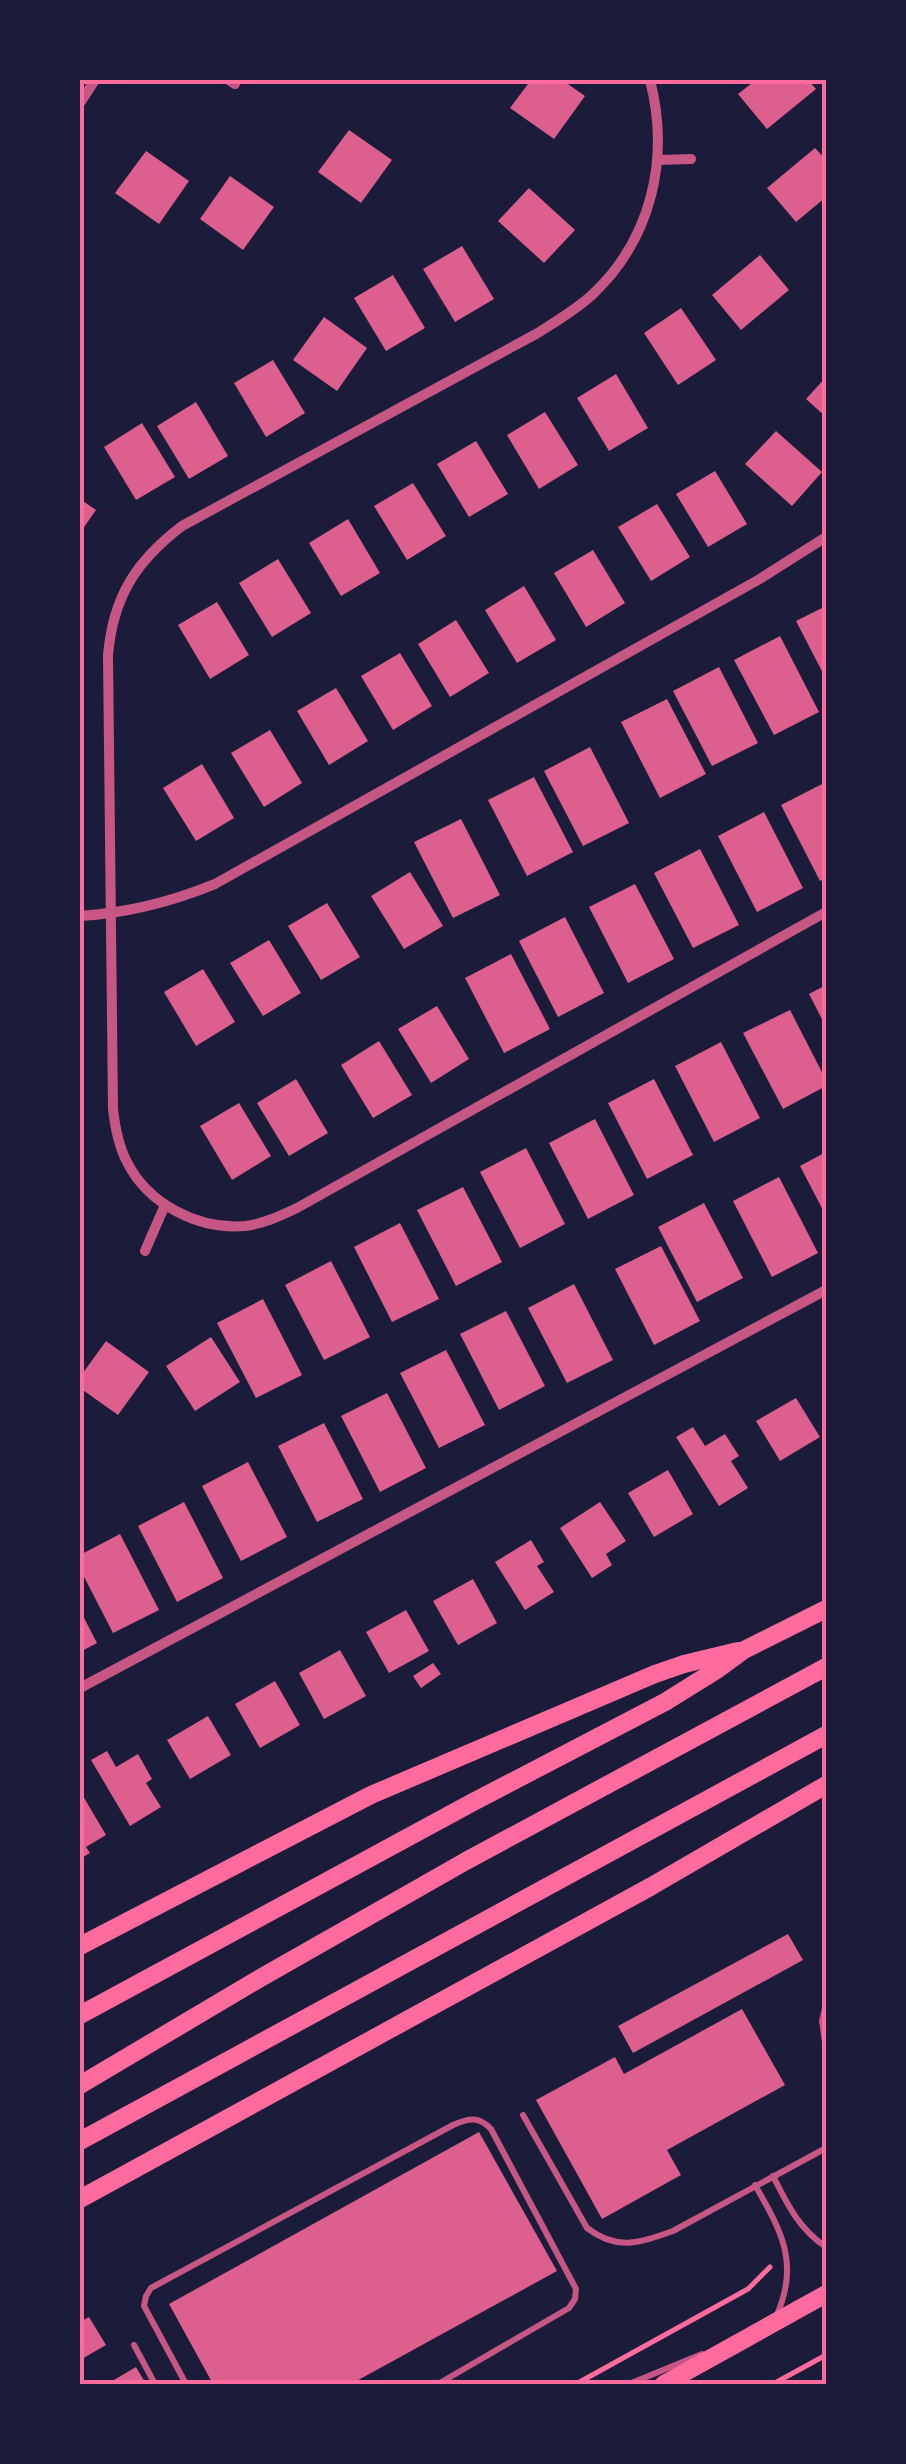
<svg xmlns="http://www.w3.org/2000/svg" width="906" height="2464" font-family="'Nunito Sans',sans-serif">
<rect width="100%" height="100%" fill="#1b1b3a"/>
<g fill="#dd5f8e">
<path d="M531,80H562L585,96L554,139L510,108Z"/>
<path d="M756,80H808L816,89L767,129L738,94Z"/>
<path d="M349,130L392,160L361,203L318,172Z"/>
<path d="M815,148L826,160V197L796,222L767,188Z"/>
<path d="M146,151L189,181L159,224L115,193Z"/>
<path d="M230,176L274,207L243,250L200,219Z"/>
<path d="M529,188L575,230L544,263L498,221Z"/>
<path d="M462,246L494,299L455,322L423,269Z"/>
<path d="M760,255L789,290L741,330L712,295Z"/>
<path d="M393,275L425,328L386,351L354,298Z"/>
<path d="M681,308L716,360L678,385L644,333Z"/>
<path d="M324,317L367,348L337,391L293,360Z"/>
<path d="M273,360L305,413L266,437L234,383Z"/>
<path d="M616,374L648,428L609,451L577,398Z"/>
<path d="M826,377V417L806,399Z"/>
<path d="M196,402L228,456L189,479L157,426Z"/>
<path d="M545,412L578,465L539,489L507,435Z"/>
<path d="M142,423L175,477L136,500L104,447Z"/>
<path d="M776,431L822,472L792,506L745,464Z"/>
<path d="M476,441L508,494L469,517L437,464Z"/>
<path d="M715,471L747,524L708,547L676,494Z"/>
<path d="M413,483L446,536L407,560L374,506Z"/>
<path d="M80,499L96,510L80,533Z"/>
<path d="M657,504L690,557L651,581L618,527Z"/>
<path d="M348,519L380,573L341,596L309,543Z"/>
<path d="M593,550L625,603L586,627L554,573Z"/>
<path d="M278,559L311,613L272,637L239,583Z"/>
<path d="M524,586L556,640L517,663L485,610Z"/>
<path d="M217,602L249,655L210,679L178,625Z"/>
<path d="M826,606V679L796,621Z"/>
<path d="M456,620L489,673L450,697L418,644Z"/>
<path d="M780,636L819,712L774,735L734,660Z"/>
<path d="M400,653L432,706L393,730L361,676Z"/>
<path d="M719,667L758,743L712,766L673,691Z"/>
<path d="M336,688L368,741L329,765L297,711Z"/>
<path d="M667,699L706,774L660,798L621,722Z"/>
<path d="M270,730L302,783L264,807L231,753Z"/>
<path d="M590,747L629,823L583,846L544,771Z"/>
<path d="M202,764L234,818L196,841L163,788Z"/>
<path d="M534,777L573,852L527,876L488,800Z"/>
<path d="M826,782V878L820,881L781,805Z"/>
<path d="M764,812L803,888L757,912L718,836Z"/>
<path d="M461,819L500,895L453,918L414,842Z"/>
<path d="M700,849L739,925L693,948L654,873Z"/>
<path d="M410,872L443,926L404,949L371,896Z"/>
<path d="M635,884L674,959L628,983L589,907Z"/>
<path d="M327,903L360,957L321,980L288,926Z"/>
<path d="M565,917L604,993L558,1017L519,941Z"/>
<path d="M269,940L301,993L263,1016L230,963Z"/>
<path d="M511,954L550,1029L504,1053L465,978Z"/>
<path d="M203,969L235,1022L196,1046L164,992Z"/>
<path d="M826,985V1027L809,994Z"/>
<path d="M437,1006L469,1059L431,1083L398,1029Z"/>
<path d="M790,1010L826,1080V1086L783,1109L743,1033Z"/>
<path d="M379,1041L412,1095L373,1118L341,1065Z"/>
<path d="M721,1042L760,1118L714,1142L675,1066Z"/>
<path d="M296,1079L328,1133L289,1156L257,1103Z"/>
<path d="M654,1079L693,1155L647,1179L608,1103Z"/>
<path d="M239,1103L271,1156L232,1180L200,1126Z"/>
<path d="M595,1119L634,1195L588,1219L549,1143Z"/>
<path d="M526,1148L565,1224L520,1248L480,1172Z"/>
<path d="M826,1152V1216L800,1166Z"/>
<path d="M779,1177L818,1253L772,1277L733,1201Z"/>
<path d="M463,1187L502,1262L456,1286L417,1210Z"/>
<path d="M704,1203L743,1278L697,1302L658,1227Z"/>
<path d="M400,1223L439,1299L392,1322L354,1247Z"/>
<path d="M661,1246L700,1321L654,1345L615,1269Z"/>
<path d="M331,1261L370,1337L324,1360L285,1285Z"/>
<path d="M574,1284L613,1360L567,1383L528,1308Z"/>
<path d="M263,1299L302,1375L256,1398L217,1323Z"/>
<path d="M506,1311L545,1386L499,1410L460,1334Z"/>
<path d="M211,1337L240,1382L195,1411L166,1366Z"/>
<path d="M106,1341L149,1372L118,1415L80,1388V1377Z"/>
<path d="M446,1350L485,1425L439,1448L400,1373Z"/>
<path d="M387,1393L426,1468L380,1492L341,1416Z"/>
<path d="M796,1398L820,1437L780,1461L756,1421Z"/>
<path d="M324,1423L363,1499L317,1522L278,1446Z"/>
<path d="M693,1427L705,1446L725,1434L739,1456L731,1461L748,1488L719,1506L676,1437Z"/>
<path d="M248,1462L287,1537L241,1561L202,1486Z"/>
<path d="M668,1470L693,1514L654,1537L628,1493Z"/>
<path d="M184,1502L223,1578L177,1602L138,1526Z"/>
<path d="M600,1502L626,1541L606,1554L612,1565L592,1578L560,1528Z"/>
<path d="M120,1534L159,1610L113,1633L80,1569V1555Z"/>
<path d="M531,1540L544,1562L537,1566L554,1592L525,1610L495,1562Z"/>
<path d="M473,1579L497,1623L458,1645L433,1601Z"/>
<path d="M80,1610L97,1643L80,1652Z"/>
<path d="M406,1610L429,1651L389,1673L366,1632Z"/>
<path d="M340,1650L366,1696L324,1719L299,1673Z"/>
<path d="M433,1663L441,1674L421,1688L413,1676Z"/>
<path d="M275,1681L300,1725L260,1748L235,1704Z"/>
<path d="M208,1716L231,1755L190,1779L167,1740Z"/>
<path d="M107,1751L116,1767L138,1754L152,1779L146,1783L161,1807L130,1826L91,1760Z"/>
<path d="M80,1791L106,1835L86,1847L90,1853L80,1859Z"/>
<path d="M788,1934L803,1960L633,2053L618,2026Z"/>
<path d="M742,2009L785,2085L667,2150L681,2175L602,2219L536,2100L615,2057L624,2074Z"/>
<path d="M479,2132L557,2271L351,2384H213L169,2304Z"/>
<path d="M89,2317L106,2345L80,2360V2322Z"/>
<path d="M136,2367L146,2384H107Z"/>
</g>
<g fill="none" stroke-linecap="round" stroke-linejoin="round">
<g stroke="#ff6b9d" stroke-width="5">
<path d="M576,2384L748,2289L770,2267"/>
<path d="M773,2384L826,2355"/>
</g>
<g stroke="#c65784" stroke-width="6">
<path d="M826,2004L822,2021L826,2049"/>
<path d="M523,2115L587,2228C617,2251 639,2243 673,2231L826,2148"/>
<path d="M773,2176C787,2204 799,2229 826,2247"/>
<path d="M755,2185C782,2232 800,2264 776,2317"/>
<path d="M134,2345L155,2384"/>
<path d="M186,2384L144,2306L146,2296L151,2288L453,2125C469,2118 479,2116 491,2129L576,2289L575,2299L569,2308L438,2384"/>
<path d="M629,2384L702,2354"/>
</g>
<g stroke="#c65784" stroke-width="10">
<path d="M229,80L235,84"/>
<path d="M650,80C670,158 652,238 593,294C576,310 555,322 536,334L182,526C136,561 113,597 108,655L113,1109C115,1127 118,1145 127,1162C148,1204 198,1230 245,1226C263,1224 280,1216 297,1208L826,912"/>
<path d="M80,103L95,80"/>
<path d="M659,160L691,159"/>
<path d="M80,916C128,913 171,902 215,884L758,580L826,537"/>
<path d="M145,1251L165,1205"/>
<path d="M80,1688L826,1290"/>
</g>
<g stroke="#ff6b9d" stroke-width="18">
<path d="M80,1946L371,1795L655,1674L684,1664L738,1651"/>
<path d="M80,2015L475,1801L665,1702L718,1669L744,1650L826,1609"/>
<path d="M80,2085L257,1980L466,1861L826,1667"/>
<path d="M80,2141L826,1735"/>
<path d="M80,2199L650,1887L826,1785"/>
<path d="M664,2384L826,2294"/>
</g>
</g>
<rect width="906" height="2464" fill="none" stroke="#1b1b3a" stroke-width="165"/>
<rect x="82" y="82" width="742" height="2300" fill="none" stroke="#ff6b9d" stroke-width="4"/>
</svg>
